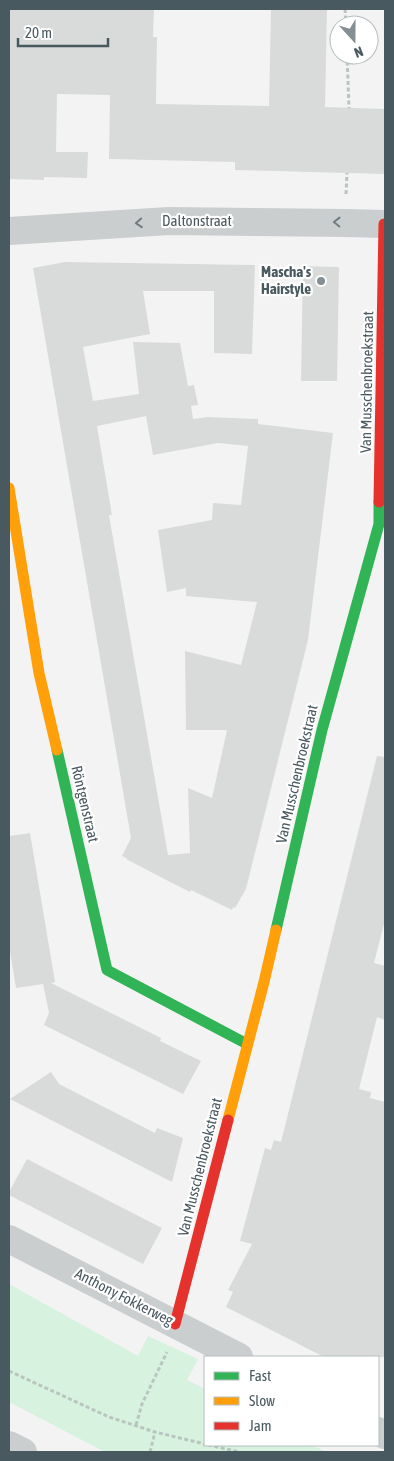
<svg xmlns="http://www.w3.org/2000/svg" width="394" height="1461" font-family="'Asap Condensed',sans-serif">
<rect width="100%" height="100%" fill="#f3f3f3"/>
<path fill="#d7f2de" d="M9,1284L138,1356L148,1336L198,1359L187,1380L205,1389V1445H312L326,1452H105L9,1402Z"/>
<g fill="#d9dbdb" fill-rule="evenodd">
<path d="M9,9H154L153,37H157L156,104L269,106L271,9H327L325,107L385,109V174L235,170V162L109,159L110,95L57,94L56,152H88L87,178L44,177V180L9,179L10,63H9Z"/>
<path d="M65,262L255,265L252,354L214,353V291H143L150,334L83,347L93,401L139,394L133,342L180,343L188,386L194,385L198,405L191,406L193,419L208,417L258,419V424L333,433L308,640L246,889L235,908L233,907L232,910L191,890L190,892L176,885L126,859H128L122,856L131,838L33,268ZM146,416L153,455L218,443L248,446L241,505L213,503L212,520L158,530L167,592L186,588V596L257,602L241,665L185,651L186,730H227L212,798L188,788L190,853L168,855L109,515H112L97,426Z"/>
<path d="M303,266L339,267L337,381H301Z"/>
<path d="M377,756L385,757V920L374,963L385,966V1020L377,1017L359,1089L371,1092L370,1098L385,1102V1357H324L226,1307L233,1292L228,1290L252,1244L240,1241L265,1148L271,1150L274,1140L281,1142Z"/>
<path d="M30,833L55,982L51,983L161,1038L160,1041L201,1061L183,1094L44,1025L49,1013L43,984L16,988L9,945V836Z"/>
<path d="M51,1072L59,1084L155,1133L157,1128L183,1138L172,1182L10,1099Z"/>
<path d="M27,1159L162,1228L143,1264L9,1195V1192Z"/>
</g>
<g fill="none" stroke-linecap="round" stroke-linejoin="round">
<g stroke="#b9c6c0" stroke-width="3" stroke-dasharray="4 2.5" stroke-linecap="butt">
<path d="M345,9L346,25"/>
<path d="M347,55L349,108"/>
<path d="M346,194L347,173"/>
<path d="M9,1371L109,1417L155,1432L205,1444"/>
<path d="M136,1425L142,1404L167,1352"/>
<path d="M208,1445L240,1452"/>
<path d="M150,1452L155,1432"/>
</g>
<g stroke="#cacecf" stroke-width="28">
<path d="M9,231L169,221L345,223L385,224"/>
<path d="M9,1239L239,1357"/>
<path d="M378,1431L385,1435"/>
<path d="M9,1445L23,1452"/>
</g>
<g stroke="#30b455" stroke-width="11">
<path d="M57,750L107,970L247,1044"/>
<path d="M276,930L322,730L379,524V502"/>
</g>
<g stroke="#ff9f0a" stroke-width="11">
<path d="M9,488L39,673L57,750"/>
<path d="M228,1120L264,982L276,930"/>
</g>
<g stroke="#e5322d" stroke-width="11">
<path d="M379,502L384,224"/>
<path d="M175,1324L228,1120"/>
</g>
</g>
<defs><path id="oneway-chevron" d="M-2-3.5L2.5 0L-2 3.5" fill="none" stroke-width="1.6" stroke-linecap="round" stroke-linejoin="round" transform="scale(1.25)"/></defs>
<g stroke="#707c81">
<use href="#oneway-chevron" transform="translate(337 222) rotate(-179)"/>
<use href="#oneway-chevron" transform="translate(139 223) rotate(176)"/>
</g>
<circle fill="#848f93" stroke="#fff" stroke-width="2" cx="321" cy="281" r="5"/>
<g text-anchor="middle" stroke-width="4.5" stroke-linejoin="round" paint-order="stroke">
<g font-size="15" fill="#495960" stroke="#fff">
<text x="197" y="226">Daltonstraat</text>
<text transform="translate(367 382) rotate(-89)" y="5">Van Musschenbroekstraat</text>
<text transform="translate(297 774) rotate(-77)" y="5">Van Musschenbroekstraat</text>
<text transform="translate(85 804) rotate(77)" y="5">Röntgenstraat</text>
<text transform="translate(200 1167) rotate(-76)" y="5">Van Musschenbroekstraat</text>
<text transform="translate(124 1297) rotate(27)" y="5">Anthony Fokkerweg</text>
</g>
<g font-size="15" font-weight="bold" fill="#495960" stroke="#fff" text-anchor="end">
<text x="311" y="277">Mascha's<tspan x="311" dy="17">Hairstyle</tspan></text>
</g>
</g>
<rect width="394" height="1461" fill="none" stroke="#495960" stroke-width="20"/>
<rect x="204" y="1356" width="175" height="90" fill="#ffffff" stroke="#b6bdbf"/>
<rect x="214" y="1372" width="25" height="8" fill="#30b455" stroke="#b6bdbf"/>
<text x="249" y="1381" font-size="15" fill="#495960">Fast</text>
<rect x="214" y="1397" width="25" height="8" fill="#ff9f0a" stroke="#b6bdbf"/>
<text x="249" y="1406" font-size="15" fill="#495960">Slow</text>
<rect x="214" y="1422" width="25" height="8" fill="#e5322d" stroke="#b6bdbf"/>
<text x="249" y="1431" font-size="15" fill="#495960">Jam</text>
<g transform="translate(354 40) rotate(159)"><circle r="24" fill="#ffffff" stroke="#b6bdbf"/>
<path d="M0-4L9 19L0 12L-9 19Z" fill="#848f93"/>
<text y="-8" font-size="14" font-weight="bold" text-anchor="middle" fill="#495960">N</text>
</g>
<path d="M18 38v8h90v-8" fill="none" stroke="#495960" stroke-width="2.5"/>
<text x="25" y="38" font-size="15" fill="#495960" stroke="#ffffff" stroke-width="4" paint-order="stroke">20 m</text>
</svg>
